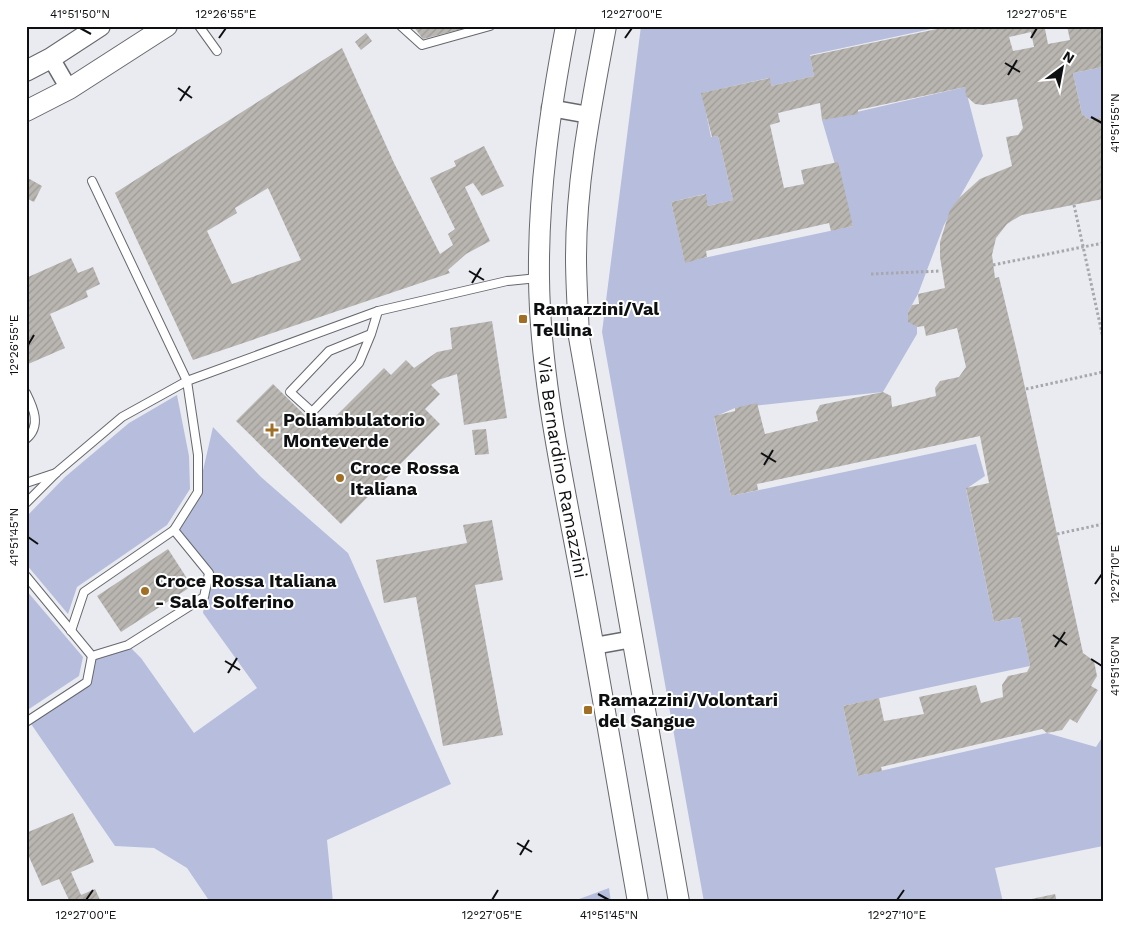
<svg xmlns="http://www.w3.org/2000/svg" width="1129" height="928" font-family="'Work Sans',sans-serif">
<defs>
<pattern id="building-hatch" width="6" height="6" patternUnits="userSpaceOnUse" patternTransform="scale(1.25)"><rect width="6" height="6" fill="#b9b5b0"/><path d="M-1 1l2-2M0 6l6-6M5 7l2-2" fill="none" stroke="#9e9a96"/></pattern>
</defs>
<rect width="100%" height="100%" fill="#eaebf1"/>
<g fill="#b7bedd">
<path d="M641,26H945L810,55L814,76L771,86L769,78L702,93L711,137L718,136L733,200L708,206L705,194L671,202L685,262L853,226L822,120L965,87L983,156L944,225L918,294L908,312L909,322L917,327V334L883,392L735,408L714,417L731,496L976,444L985,476L966,489L994,622L1020,617L1030,666L843,706L858,776L1047,733L1096,747L1103,736V846L995,868L1003,902H704L602,332Z"/>
<path d="M1103,67V117L1090,120L1082,114L1073,73Z"/>
<path d="M177,395L189,456L190,489L167,525L77,587L68,614L26,564V517L65,477L129,423Z"/>
<path d="M213,427L261,477L348,553L451,784L327,840L333,902H210L187,868L154,848L115,846L29,721L87,682L92,656L128,645L141,658L194,733L257,688L203,613L209,573L174,530L198,492Z"/>
<path d="M26,590L83,657L79,676L26,711Z"/>
<path d="M609,888L611,902H571Z"/>
</g>
<g fill="url(#building-hatch)" fill-rule="evenodd">
<path d="M413,26H469V27L423,39Z"/>
<path d="M951,26H1055L1045,29L1048,44L1070,40L1067,26H1103V67L1073,73L1082,114L1090,120L1103,117V199L1022,215L1013,220L1007,224L996,238L992,255L995,278L999,277L1018,356L1083,653L1094,661L1097,676L1091,686L1098,690L1077,723L1070,719L1062,730L1047,733L1042,729L881,767L882,771L858,776L843,706L879,698L884,721L924,714L919,697L976,685L981,703L1003,697L1002,685L1008,676L1027,672L1030,666L1020,617L994,622L966,488L989,483L980,436L757,484L758,490L731,496L714,416L735,411V408L757,403L765,434L818,421L816,412L820,405L883,392L891,396L892,407L936,396L935,388L940,381L959,377L966,367L957,328L926,336L924,326L917,327L908,322V312L912,305L919,304L918,294L945,288L940,257V242L950,210L960,197L980,179L1012,166L1006,137L1018,135L1023,128L1017,99L983,105L975,104L966,96L965,87L858,110V114L822,120L820,103L778,113L780,122L770,125L784,188L804,184L801,170L838,162L853,226L831,231L829,223L706,251L707,257L685,263L671,202L706,194L708,206L733,200L718,136L712,137L701,93L770,78L771,86L814,76L810,56ZM1031,32L1034,47L1013,51L1009,37Z"/>
<path d="M366,33L372,41L361,50L355,42Z"/>
<path d="M342,48L394,163L440,254L453,245L448,234L455,229L430,178L456,166L454,161L484,146L504,186L482,196L473,183L465,187L490,241L466,254L448,270L450,273L193,360L115,193ZM268,188L301,260L232,284L207,231L237,213L235,208Z"/>
<path d="M26,177L42,186L34,202L26,198Z"/>
<path d="M71,258L78,273L93,267L100,284L86,291L88,297L50,314L65,348L26,365V278Z"/>
<path d="M492,321L507,418L464,425L457,374L438,380L431,385L440,394L425,409L440,424L341,524L236,421L273,384L321,431L384,368L391,375L406,360L414,368L437,352L452,349L450,328Z"/>
<path d="M486,429L489,454L475,455L472,430Z"/>
<path d="M492,520L503,580L475,585L503,735L443,746L416,597L384,603L376,560L467,543L463,525Z"/>
<path d="M168,549L192,586L121,632L97,596Z"/>
<path d="M73,813L94,862L71,872L81,895L95,889L101,902H64L69,900L59,879L42,886L26,850V833Z"/>
<path d="M1055,894L1057,902H1022V901Z"/>
</g>
<g fill="none" stroke-linecap="round" stroke-linejoin="round">
<g stroke="#66686d" stroke-width="10">
<g id="service">
<path d="M199,26L217,51"/>
<path d="M401,26L422,45L490,26"/>
<path d="M371,334L359,363L312,412L290,392L329,351L371,334L378,311"/>
<path d="M26,393C33,407 42,426 26,439"/>
<path d="M26,483L56,473"/>
<path d="M26,503L57,472L122,417L187,381L378,311L507,281L538,278"/>
<path d="M26,576L92,656L128,645L204,597L209,573L174,530L198,492V455L187,381L92,181"/>
<path d="M71,631L84,592L174,530"/>
<path d="M26,722L87,682L92,656"/>
</g>
</g>
<g stroke="#66686d" stroke-width="19">
<g id="minor">
<path d="M51,58L69,89"/>
<path d="M550,108L589,115"/>
<path d="M594,646L633,639"/>
</g>
</g>
<g stroke="#66686d" stroke-width="22">
<g id="tertiary">
<path id="s1" d="M566,26C550,110 538,192 539,278C540,378 563,479 581,577C601,685 619,794 638,902"/>
<path d="M606,26C592,102 576,179 576,257C576,284 578,311 579,337L679,902"/>
<path d="M26,71L51,58L100,26"/>
<path d="M26,111L69,89L167,26"/>
</g>
</g>
<g stroke="#a7a8ad" stroke-width="3" stroke-dasharray="2.5 2.5" stroke-linecap="butt">
<path d="M1074,205L1103,338"/>
<path d="M993,265L1103,243"/>
<path d="M871,274L941,271"/>
<path d="M1026,389L1103,372"/>
<path d="M1057,534L1103,524"/>
</g>
<use href="#service" stroke="#fff" stroke-width="8"/>
<use href="#minor" stroke="#fff" stroke-width="16"/>
<use href="#tertiary" stroke="#fff" stroke-width="20"/>
</g>
<path fill="none" stroke="#0e0f11" stroke-width="2" d="M80,28L91,34M219,38L226,28M625,38L632,28M1031,38L1037,28M1005,63L1020,72M1008,75L1017,60M178,88L192,98M180,101L190,86M1091,117L1102,123M469,271L484,280M472,283L481,268M28,345L34,335M761,453L776,462M764,465L773,450M28,537L38,544M1095,584L1102,574M1053,635L1067,645M1055,647L1065,632M1091,659L1102,666M225,661L240,670M228,673L237,658M517,843L532,852M520,855L529,840M598,894L609,900M86,900L93,890M492,900L498,890M897,900L904,890"/>
<g fill="#a16e25" stroke="#fff" stroke-width="2">
<rect x="518" y="314" width="10" height="10" rx="2.5"/>
<path d="M269.5 422.5h5v5h5v5h-5v5h-5v-5h-5v-5h5z"/>
<circle cx="340" cy="478" r="5"/>
<circle cx="145" cy="591" r="5"/>
<rect x="583" y="705" width="10" height="10" rx="2.5"/>
</g>
<g text-anchor="middle" stroke-width="4" stroke-linejoin="round" paint-order="stroke">
<g font-size="18" font-weight="bold" fill="#0e0f11" stroke="#fff" text-anchor="start">
<text x="533" y="315">Ramazzini/Val<tspan x="533" dy="21">Tellina</tspan></text>
<text x="283" y="426">Poliambulatorio<tspan x="283" dy="21">Monteverde</tspan></text>
<text x="350" y="474">Croce Rossa<tspan x="350" dy="21">Italiana</tspan></text>
<text x="155" y="587">Croce Rossa Italiana<tspan x="155" dy="21">- Sala Solferino</tspan></text>
<text x="598" y="706">Ramazzini/Volontari<tspan x="598" dy="21">del Sangue</tspan></text>
</g>
<g font-size="18" fill="#0e0f11" stroke="#fff">
<text dy="6" stroke="none"><textPath href="#s1" startOffset="445">Via Bernardino Ramazzini</textPath></text>
</g>
</g>
<rect width="1129" height="928" fill="none" stroke="#ffffff" stroke-width="55"/>
<g transform="translate(1062 68) rotate(32)" stroke="#ffffff" stroke-width="4" paint-order="stroke">
<path d="M0-4L9 19L0 12L-9 19Z" fill="#0e0f11"/>
<text y="-8" font-size="14" font-weight="bold" text-anchor="middle" fill="#0e0f11">N</text>
</g>
<rect x="28" y="28" width="1074" height="872" fill="none" stroke="#0e0f11" stroke-width="2"/>
<g font-size="12" text-anchor="middle" fill="#0e0f11">
<text x="80" y="18">41°51'50"N</text>
<text x="226" y="18">12°26'55"E</text>
<text x="632" y="18">12°27'00"E</text>
<text x="1037" y="18">12°27'05"E</text>
<text transform="translate(1115 123) rotate(-90)" y="4">41°51'55"N</text>
<text transform="translate(14 345) rotate(-90)" y="4">12°26'55"E</text>
<text transform="translate(14 537) rotate(-90)" y="4">41°51'45"N</text>
<text transform="translate(1115 574) rotate(-90)" y="4">12°27'10"E</text>
<text transform="translate(1115 666) rotate(-90)" y="4">41°51'50"N</text>
<text x="86" y="919">12°27'00"E</text>
<text x="492" y="919">12°27'05"E</text>
<text x="609" y="919">41°51'45"N</text>
<text x="897" y="919">12°27'10"E</text>
</g>
</svg>
